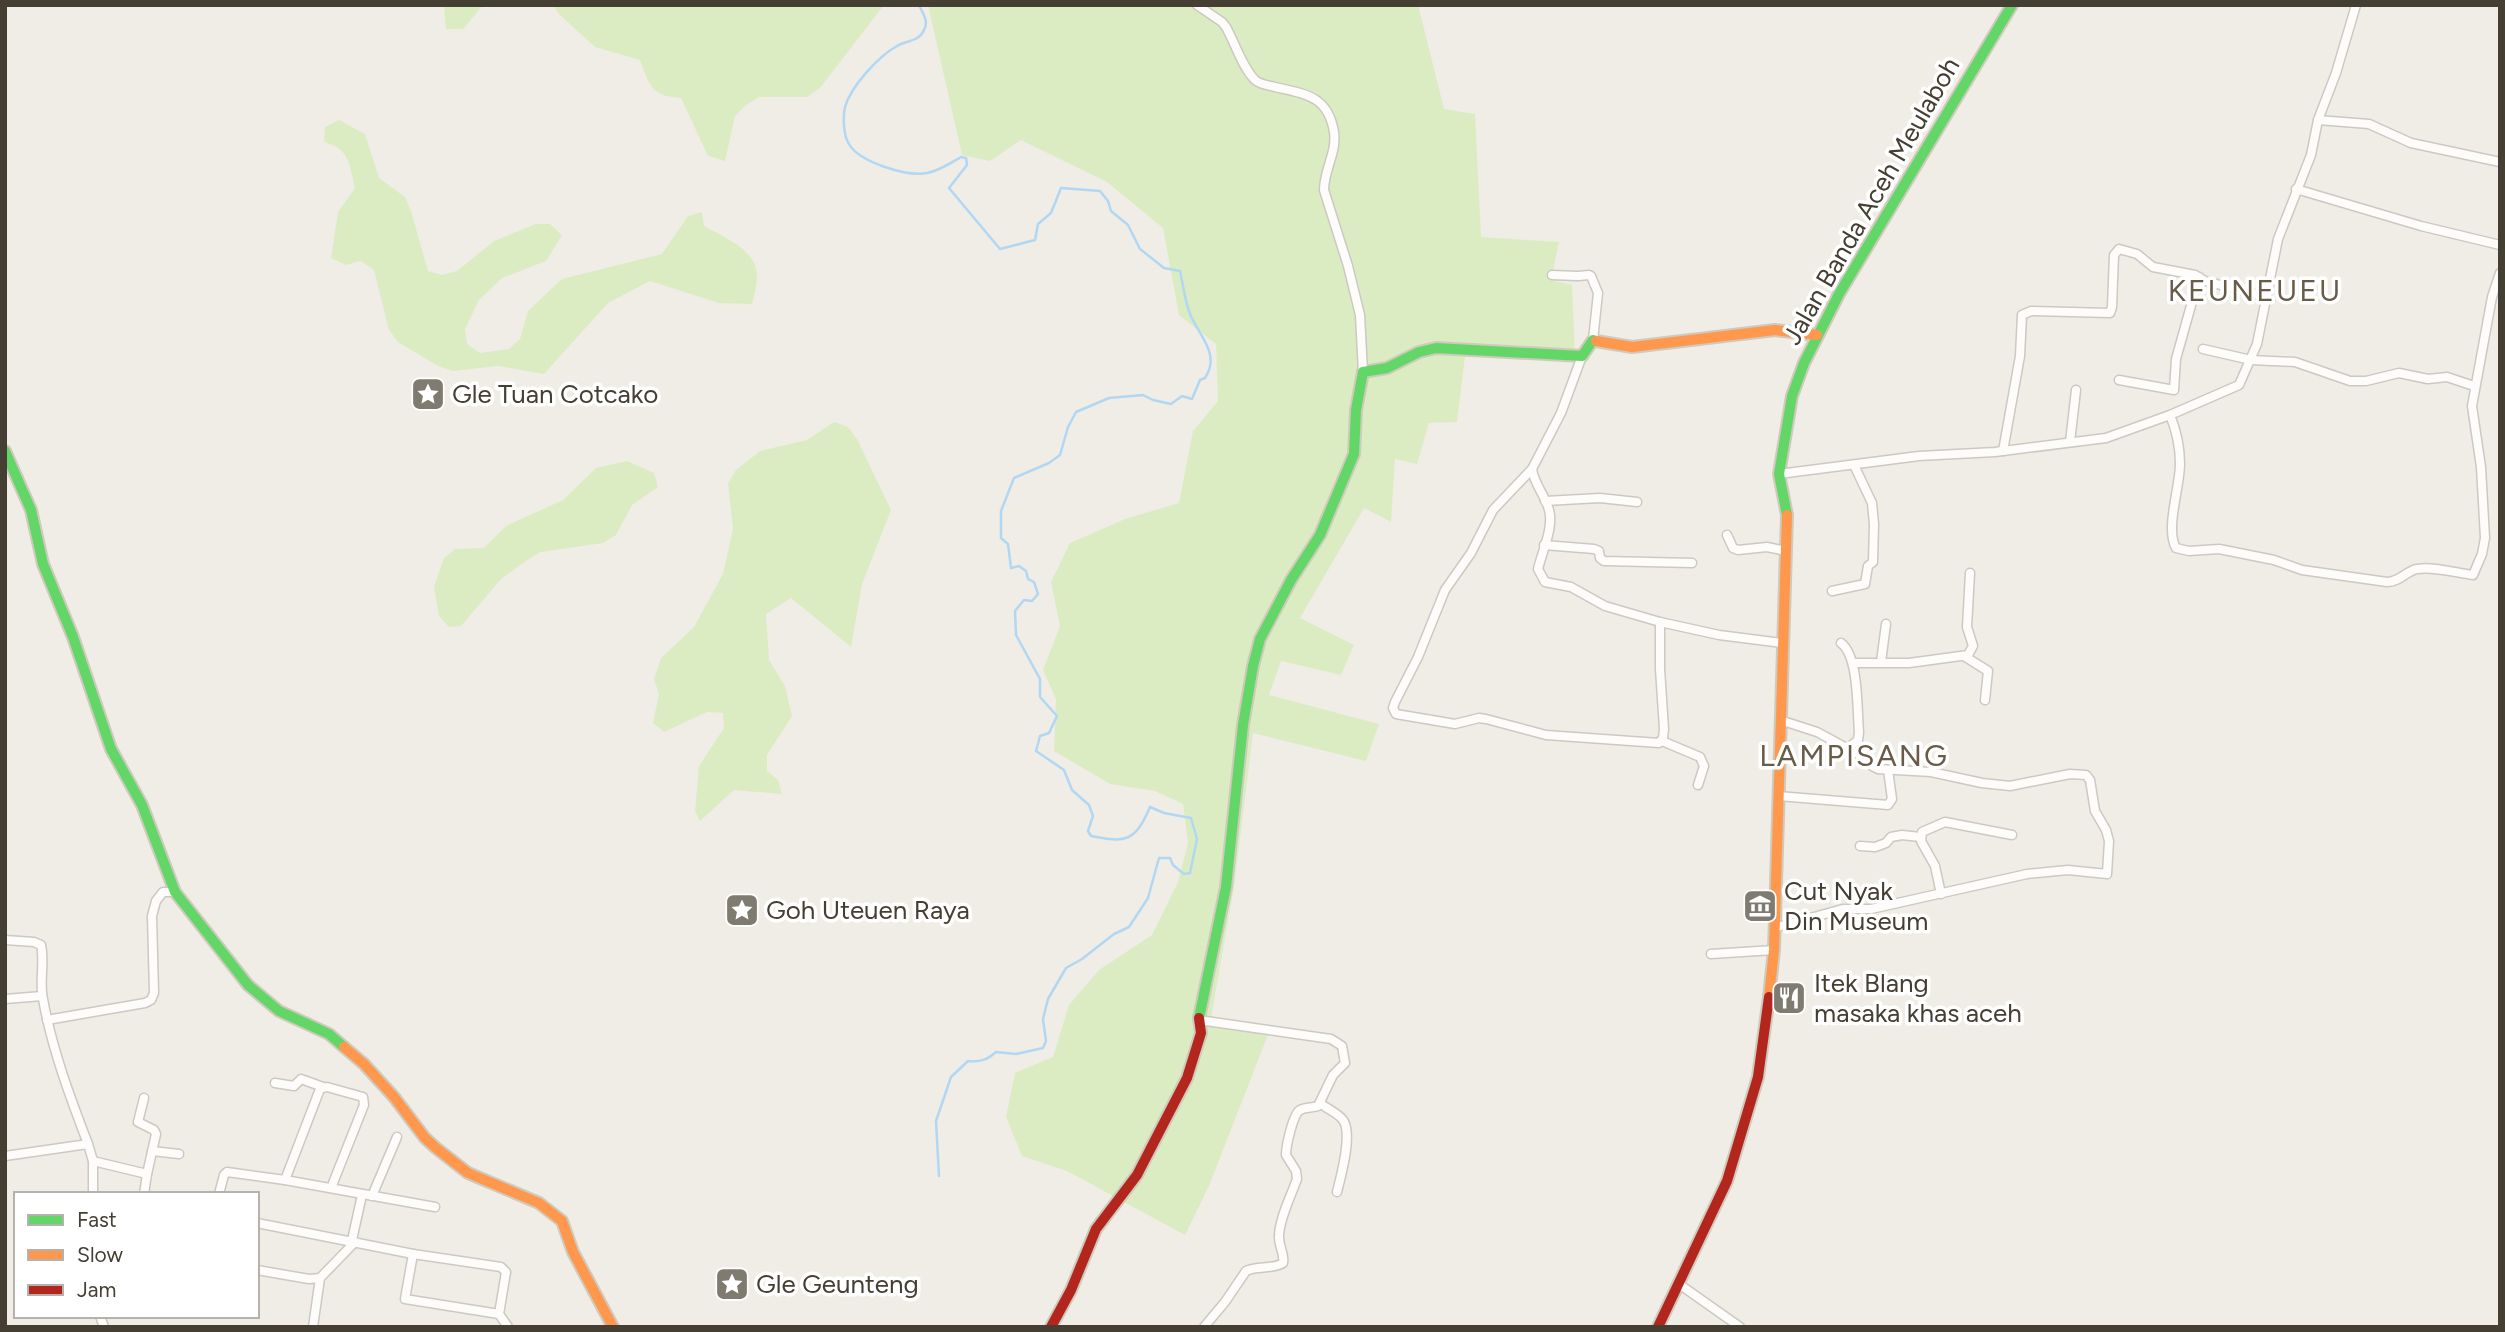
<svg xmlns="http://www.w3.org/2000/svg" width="2505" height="1332" font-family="Figtree,sans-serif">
<rect width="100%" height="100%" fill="#efede6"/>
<g fill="#dbecc2">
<path d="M444,5H483L463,29H446Z"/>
<path d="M553,5H884L820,88L807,97H759L746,105L735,116L725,161L708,156L681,98C651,96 650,86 640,60L595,47L559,14Z"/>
<path d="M928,5H1418L1444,109L1475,114L1481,237L1559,242L1551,280L1572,285L1575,355L1465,356L1457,422L1429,423L1417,464L1395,459L1391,522L1364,508L1300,618L1354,645L1341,675L1281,661L1269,695L1379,724L1366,761L1253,733L1234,887L1211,1018L1271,1027L1209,1186L1185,1235L1067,1171L1022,1156L1006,1117L1015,1073L1053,1057L1069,1005L1099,970L1152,935L1178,882L1188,843L1183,804L1155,791L1110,784L1054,751L1056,699L1043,670L1060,626L1051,582L1070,543L1125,519L1179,503L1193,431L1218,401L1216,344L1179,315L1163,228L1107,182L1021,140L990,161L962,155Z"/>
<path d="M339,120L365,134L379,178L405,197L411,211L428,271L442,275L457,271L494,241L536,224H550L562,235L546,261L502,278L479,300L465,329L467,344L480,353L509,349L520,339L528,311L562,279L662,254L688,216L702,212L704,226C723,237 758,250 757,277C757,286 754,295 752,304L719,303L650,281L608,303L544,374L498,366L453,371L438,366L398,342L389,330L374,270L361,261L346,265L331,258L338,212L355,188C349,164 350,149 324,142L325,127Z"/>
<path d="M834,422L848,427L857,439L891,510L862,584L851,647L791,598L766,614L769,660L785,686L792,716L767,755V771L778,780L782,794L734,790L700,821L695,811L699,766L724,728L723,713L707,712L664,732L653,723L659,694L654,679L661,658L694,627L723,574L733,529L728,483L736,470L760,451L807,440Z"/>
<path d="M627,461L654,473L658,487L632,505L616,535L603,543L541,552L527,560L501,579L461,626L449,627L439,616L434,587L444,558L455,549L484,548L506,526L563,500L596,468Z"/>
</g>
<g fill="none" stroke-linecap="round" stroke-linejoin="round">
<path stroke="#b1d7f2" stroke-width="2.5" d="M919,5C923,14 929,21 924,30C919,42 907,40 897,46C879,56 851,86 845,107C843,116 843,135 849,144C859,162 907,177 927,173C939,171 951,163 961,157L966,158L967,165L949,188L1000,249L1035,240L1038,224L1051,213L1061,188L1100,191L1108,201L1111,211L1128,225L1140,249L1164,268L1180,271C1183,285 1185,301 1190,314C1199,336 1221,354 1205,378L1200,380L1192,399L1182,396L1171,404L1153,400L1143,395L1109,398L1076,412L1068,427L1060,455L1049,463L1014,478L1001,511V538L1008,544L1011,568L1019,566L1026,571L1028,579L1034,582L1038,594L1032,601L1024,600L1015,611L1016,635L1040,679V697L1057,716L1049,733L1040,736L1036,751L1064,770L1072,790L1089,805L1093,816L1088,831L1091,836C1126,843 1135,842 1150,807L1164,813L1191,818L1197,839L1190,873L1184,874L1173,865L1170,858H1159L1148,898L1129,927L1114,934L1082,959L1066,968L1048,999L1043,1019L1046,1041L1043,1048L1016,1054L996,1052C987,1060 981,1062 968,1061L951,1077L936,1121L939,1176"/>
<g stroke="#cbc9c2" stroke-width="11">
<g id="street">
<path d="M1197,5L1222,22L1226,27C1235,43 1242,67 1255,80C1261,85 1268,85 1275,87C1306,94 1328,96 1334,132C1337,153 1324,169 1324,190L1348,266L1360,315L1363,372"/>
<path d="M2318,120L2369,124L2411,143L2500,162"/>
<path d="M2296,189L2421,226L2500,245"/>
<path d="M1552,275L1578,276L1589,275L1591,276L1598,293L1593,340"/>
<path d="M2203,349L2251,360L2295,362L2350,381H2366L2399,373L2428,379L2447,377L2474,386"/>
<path d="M1582,356L1561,413L1532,469C1534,484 1545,495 1549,510C1554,527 1542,552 1538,569L1545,582L1571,587L1605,606L1660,622L1719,635L1782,643"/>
<path d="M2119,380L2174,390L2176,359L2199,277"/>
<path d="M2170,415C2177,432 2180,446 2180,464C2180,487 2165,529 2176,548L2189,551L2219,549L2274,560L2302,570L2387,582C2400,582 2406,571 2417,569C2434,566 2456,573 2473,575L2482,554L2485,538L2481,467L2472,406L2492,297L2500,273"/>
<path d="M2070,442L2076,390"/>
<path d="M2003,451L2020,356L2022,315L2031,311L2110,313L2112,307L2114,255L2119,249L2137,254L2153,267L2195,275L2205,281L2267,297"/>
<path d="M1532,469L1493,510L1471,553L1445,590L1418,657L1395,702L1393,708L1396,714L1455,724L1479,718L1486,719L1546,735L1659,743L1663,738L1664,729L1660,669V622"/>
<path d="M1779,474L1919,456L1995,452L2106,438L2170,415L2239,385L2257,344L2278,239L2311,155L2318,120L2336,73L2356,5"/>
<path d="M1545,501L1600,498L1637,502"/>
<path d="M1727,535L1733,548L1738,550L1767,547L1786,551"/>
<path d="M1544,545L1594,549L1599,551L1600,558L1604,561L1692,563"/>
<path d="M1832,591L1865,584L1868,566L1873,562L1874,524L1872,503L1854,465"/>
<path d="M1841,643C1859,656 1857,710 1859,732L1858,740L1847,749"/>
<path d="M1964,656L1988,671L1985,700"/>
<path d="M1881,662L1886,624"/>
<path d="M1853,663H1909L1968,655L1973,646L1967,627L1970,573"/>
<path d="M1662,741L1700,757L1704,766L1698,785"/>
<path d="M1778,796L1888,805L1892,799L1888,770"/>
<path d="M1860,846L1875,847L1886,843L1891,837L1902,835L1920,837"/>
<path d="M1941,894L1935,866L1921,841L1922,832L1945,822L2012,835"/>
<path d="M1774,928L1843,909H1871L2027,874L2068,870L2107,874L2109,841L2106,830L2095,811L2090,780L2086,775L2070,774L2010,786L1982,783L1931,772L1878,769L1872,766L1867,759L1817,732L1780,720"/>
<path d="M5,940L34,942L41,945C45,963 39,981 43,999C52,1049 70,1097 88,1144L5,1156"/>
<path d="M1711,954L1774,950"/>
<path d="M5,999L42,996"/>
<path d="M47,1020L145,1003L151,1000L154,993L152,916L156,901L163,892H175"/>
<path d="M1199,1020L1331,1039L1342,1046L1345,1063L1333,1075L1318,1106C1313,1108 1305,1107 1300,1110C1293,1114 1286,1146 1286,1155L1296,1171L1297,1179C1291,1196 1280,1217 1279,1235C1278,1246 1285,1253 1283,1263C1272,1270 1257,1265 1246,1271L1225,1302L1204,1327"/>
<path d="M275,1083L294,1086L301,1079L323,1087"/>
<path d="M144,1098L138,1122L154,1130L156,1134L147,1174"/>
<path d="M1320,1103C1327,1109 1338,1113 1343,1120C1353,1134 1341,1176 1337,1192"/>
<path d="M88,1144L93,1161V1194"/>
<path d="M152,1151L179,1154"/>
<path d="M93,1161L147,1174L144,1194"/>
<path d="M285,1180L320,1089L327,1087L363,1097L364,1105L331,1188"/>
<path d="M219,1194L224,1175L227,1172L285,1180L435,1207"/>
<path d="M372,1196L397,1137"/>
<path d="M257,1223L413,1254L501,1267L506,1272L499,1314"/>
<path d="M352,1240L362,1195"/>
<path d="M413,1254L405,1299L499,1314L508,1327"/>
<path d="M257,1270L309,1279L320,1278L355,1242"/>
<path d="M1679,1284L1740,1327"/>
<path d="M100,1316L104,1327"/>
<path d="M313,1327L320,1278"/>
</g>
</g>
<g stroke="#cfcabc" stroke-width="14">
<g id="fast">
<path d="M5,451L31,510L43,564L73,637L111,749L142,805L175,892L248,985L279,1011L329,1034L344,1047"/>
<path d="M1787,515L1779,474L1792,396L1804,363L1839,294L2012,5"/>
<path d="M1199,1018L1226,887L1243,725L1253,666L1260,639L1291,580L1320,535L1354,454L1356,410L1363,372L1387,368L1419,352L1436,348L1582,356L1593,340L1596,341"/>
</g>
</g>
<g stroke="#cfcabc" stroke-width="14">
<g id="slow">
<path d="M1596,341L1632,347L1775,330L1817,335"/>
<path d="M1769,997L1774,950L1787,515"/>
<path d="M344,1047L364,1064L394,1097L425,1138L436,1148L468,1173L539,1203L562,1221L573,1252L613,1327"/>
</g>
</g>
<g stroke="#cfcabc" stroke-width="14">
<g id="jam">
<path d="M1051,1327L1071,1290L1096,1229L1137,1175L1187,1078L1201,1033L1199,1018"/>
<path d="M1658,1327L1727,1181L1758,1077L1769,997"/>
</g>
</g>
<use href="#street" stroke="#fdfcfb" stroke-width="8"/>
<use href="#fast" stroke="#63d668" stroke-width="10"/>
<use href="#slow" stroke="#ff974d" stroke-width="10"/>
<use href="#jam" stroke="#b3261e" stroke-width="10"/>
</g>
<defs>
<g id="sight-square" transform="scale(1.75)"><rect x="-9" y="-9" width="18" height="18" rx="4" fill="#807b71" stroke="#fff"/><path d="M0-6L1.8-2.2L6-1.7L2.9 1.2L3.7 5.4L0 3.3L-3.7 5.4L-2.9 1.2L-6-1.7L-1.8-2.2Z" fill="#fff"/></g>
<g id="museum-square" transform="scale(1.75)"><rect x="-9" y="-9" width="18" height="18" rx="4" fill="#807b71" stroke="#fff"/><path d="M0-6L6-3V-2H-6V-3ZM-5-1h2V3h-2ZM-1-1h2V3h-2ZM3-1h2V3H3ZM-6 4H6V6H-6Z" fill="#fff"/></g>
<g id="restaurant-square" transform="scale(1.75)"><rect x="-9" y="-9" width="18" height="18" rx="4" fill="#807b71" stroke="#fff"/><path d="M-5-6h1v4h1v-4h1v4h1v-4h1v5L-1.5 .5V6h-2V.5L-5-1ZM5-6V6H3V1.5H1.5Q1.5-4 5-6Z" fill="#fff"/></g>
</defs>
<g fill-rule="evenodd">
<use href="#sight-square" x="428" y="394"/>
<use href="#museum-square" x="1760" y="906"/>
<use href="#sight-square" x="742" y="910"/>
<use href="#restaurant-square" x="1789" y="998"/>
<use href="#sight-square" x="732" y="1284"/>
</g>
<g text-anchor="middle" stroke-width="7" stroke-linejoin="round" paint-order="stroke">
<g font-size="26" fill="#453e32" stroke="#fff">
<text transform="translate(1871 201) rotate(-60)" y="9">Jalan Banda Aceh Meulaboh</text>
</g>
<g font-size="26" fill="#453e32" stroke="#fff" text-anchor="start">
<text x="452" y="403">Gle Tuan Cotcako</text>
<text x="1784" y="900">Cut Nyak<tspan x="1784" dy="30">Din Museum</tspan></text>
<text x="766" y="919">Goh Uteuen Raya</text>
<text x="1814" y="992">Itek Blang<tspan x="1814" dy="30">masaka khas aceh</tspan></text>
<text x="756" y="1293">Gle Geunteng</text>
</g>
<g font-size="30" letter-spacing="2" fill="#685c48" stroke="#fff">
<text x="2255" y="301">KEUNEUEU</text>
<text x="1854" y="766">LAMPISANG</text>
</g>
</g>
<rect width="2505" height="1332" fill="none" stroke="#453e32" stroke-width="14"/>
<rect x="14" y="1192" width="245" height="126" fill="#ffffff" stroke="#b5b2ad" stroke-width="2"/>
<rect x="28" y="1215" width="35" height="10" fill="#63d668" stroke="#b5b2ad" stroke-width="2"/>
<text x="77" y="1227" font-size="21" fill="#453e32">Fast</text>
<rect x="28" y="1250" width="35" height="10" fill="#ff974d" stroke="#b5b2ad" stroke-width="2"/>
<text x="77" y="1262" font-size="21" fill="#453e32">Slow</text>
<rect x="28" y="1285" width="35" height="10" fill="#b3261e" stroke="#b5b2ad" stroke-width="2"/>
<text x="77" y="1297" font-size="21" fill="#453e32">Jam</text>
</svg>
